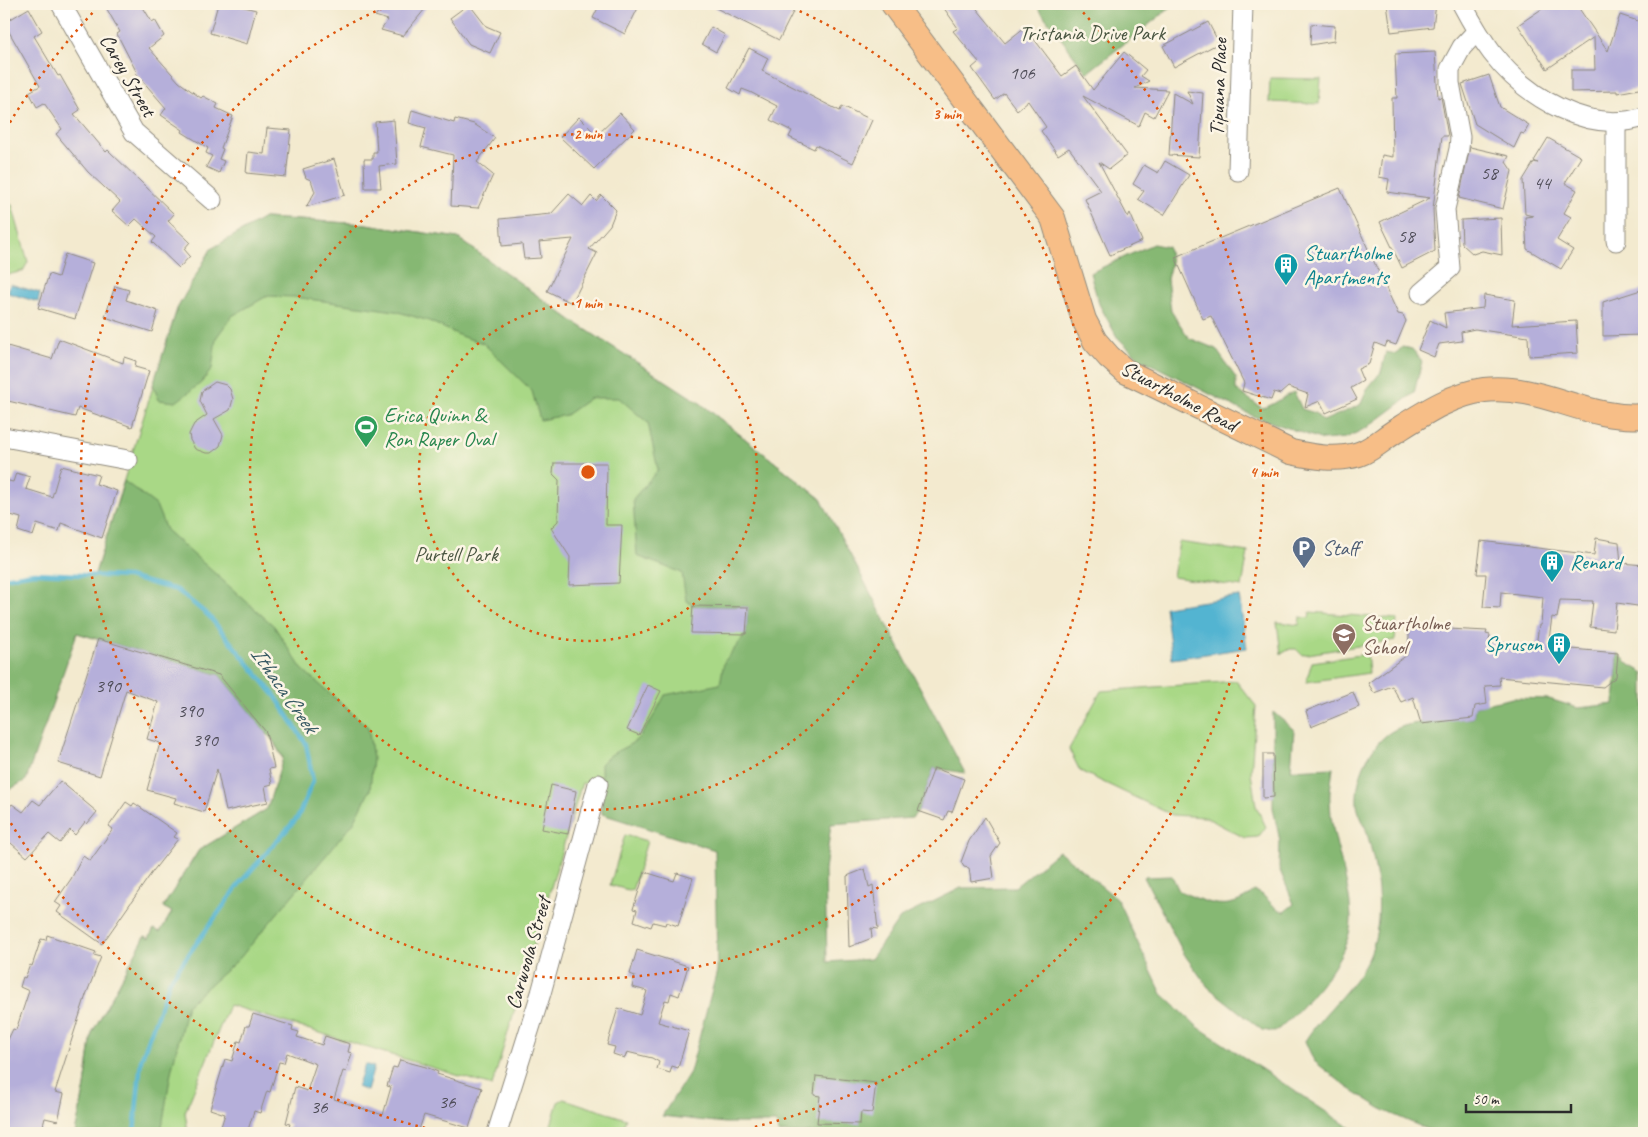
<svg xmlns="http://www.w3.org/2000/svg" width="1648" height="1137" font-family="Caveat,sans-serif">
<rect width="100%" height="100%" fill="#fcf5e5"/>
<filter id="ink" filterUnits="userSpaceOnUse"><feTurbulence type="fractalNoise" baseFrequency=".02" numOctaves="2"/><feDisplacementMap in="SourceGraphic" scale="10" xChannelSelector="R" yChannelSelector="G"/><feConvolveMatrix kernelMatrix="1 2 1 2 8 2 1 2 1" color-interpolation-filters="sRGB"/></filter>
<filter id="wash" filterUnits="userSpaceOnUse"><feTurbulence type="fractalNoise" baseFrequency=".0096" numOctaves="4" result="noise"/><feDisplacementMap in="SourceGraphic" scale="20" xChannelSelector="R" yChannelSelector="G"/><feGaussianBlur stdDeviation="1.12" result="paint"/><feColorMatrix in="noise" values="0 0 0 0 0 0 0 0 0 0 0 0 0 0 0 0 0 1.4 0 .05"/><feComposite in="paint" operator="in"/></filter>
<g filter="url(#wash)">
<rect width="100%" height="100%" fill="#f3eacf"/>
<g fill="#a9d886" stroke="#6a8258">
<path d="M1270,78L1321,79L1319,104L1269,102Z"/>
<path d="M4,201L12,205L28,262L23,271L4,276Z"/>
<path d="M264,218L366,224L458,238L571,320L700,403L821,499L725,821L582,783L492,1086L229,1005L185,1112L188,1133H75L85,1087L92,1033L145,936L149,938L154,929L160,932L172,912L163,907L199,850L267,809L283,759L274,742L219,675L64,629L89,593L177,309L211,249Z"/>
<path d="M1179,542L1248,552L1242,587L1173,577Z"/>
<path d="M1310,612L1397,619L1395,640L1302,655L1296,649H1290L1281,654L1277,622L1299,625L1300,617L1309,618Z"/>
<path d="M1367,654L1369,673L1306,682L1312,662Z"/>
<path d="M1236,681L1256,706L1251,773L1256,806L1266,827L1258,837L1245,838L1205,817L1172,815L1080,771L1069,749L1101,691Z"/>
<path d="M625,835L647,841L632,891L610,885Z"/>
<path d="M564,1099L626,1119L621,1133H562L555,1131L551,1125L558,1102Z"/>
</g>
<g fill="#86b873" stroke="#58724f">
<path d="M1035,4H1175L1087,73Z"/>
<path d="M264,218L366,224L458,238L571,320L700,403L821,499L965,773L934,768L918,811L912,818L831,824L825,870L827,962L871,959L900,918L961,888L1015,887L1059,851L1117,899L1162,994L1198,1027L1358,1133H779L776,1123H725L662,1116L690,1072L717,971L715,850L602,814L601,764C614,750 618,752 632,743C645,735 658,708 665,695L720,684L724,662L746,634L748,607L693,606L686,600L682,573L637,556L633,499L658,470L648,423L619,398H590L566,415L540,420L532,391L483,343L463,337L429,321L395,311L294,297L267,296L232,316L216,338L212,369L201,383L176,402L159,400L153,385L177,309L211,249Z"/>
<path d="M1153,244L1168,247L1171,263L1167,279L1171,311L1189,338L1216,349L1236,378V390L1262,408C1275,405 1282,397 1294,392L1302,409L1315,413L1323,421L1360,405L1367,389L1381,372L1386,352L1396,354L1402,347L1412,349L1422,361L1414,393L1368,427L1346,438L1323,440L1253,416L1139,358L1117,337L1099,304L1090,273Z"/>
<path d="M124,481L156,505L166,530L274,626L302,669L368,727L373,758L370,790L354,822L239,959L187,1005L171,1072L161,1133H75L85,1087L92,1033L145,936L149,938L154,929L160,932L172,912L163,907L199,850L267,809L283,758L274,742L219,675L77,633L26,780L4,793V578L34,573L94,577Z"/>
<path d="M1618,653L1630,665L1644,673V1133H1456L1429,1130L1385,1111L1347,1087L1314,1061L1305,1041C1325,1008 1361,985 1373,946C1384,910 1377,869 1367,833C1365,824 1358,814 1357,805C1355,775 1372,737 1401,727C1416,721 1455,720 1473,718L1475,706L1513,698L1549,699L1578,708L1614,704Z"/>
<path d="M1273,712L1294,730L1291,770L1333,768C1332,779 1329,791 1330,802C1331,841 1350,878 1351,918C1352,957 1303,1008 1275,1032L1262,1030L1208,987L1184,954L1144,877L1172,876L1179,891C1208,903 1228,914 1254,891C1270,897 1268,905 1284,912L1294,904L1279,868L1280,841L1273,808Z"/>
</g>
<g fill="#52b4d1" stroke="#3e707e">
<path d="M10,284L40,293L38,302L8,293Z"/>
<path d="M1239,596L1247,648L1172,659L1165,607Z"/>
<path d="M365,1064L374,1067L367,1091L357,1087Z"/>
</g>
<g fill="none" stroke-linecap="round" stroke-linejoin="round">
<path stroke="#52b4d1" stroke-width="4.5" d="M4,578L34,573L128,577L177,590L209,616L276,697L306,744L313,781L298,817L240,883L170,980L141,1060L134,1133"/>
</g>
<g id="blocks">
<g fill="#b5afda">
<path d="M104,4H141L152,22L155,20L164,36L149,48L179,82L201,98L203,96L218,104L216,108L233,116L221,148L223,149L219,159L224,161L219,173L206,167L212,156L206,153L208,148L182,132L183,130L161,115L166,108L135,72L136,71L117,34L120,32Z"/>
<path d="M218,4H232L256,10L247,44L210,33Z"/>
<path d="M385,4H429L403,36L381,30L388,20L375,16Z"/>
<path d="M469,4L486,26L500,32L490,53L469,44L450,18Z"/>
<path d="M600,4H640L625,34L593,18Z"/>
<path d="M708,4H797L779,40Z"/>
<path d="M941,4H973L1005,43L1025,27L1062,76L1076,66L1093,90L1124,52L1146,70L1141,76L1149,81L1135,88L1168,90L1154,117L1145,112L1139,126L1083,96L1127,155L1109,169L1099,162L1128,217L1130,213L1142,241L1110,255L1085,199L1101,191L1069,148L1058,155L1041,131L1046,127L1028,101L1017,110L1004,93L995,100L972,68L979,62L953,31L958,28Z"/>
<path d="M1387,4H1436L1433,27L1391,32Z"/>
<path d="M1549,4H1576L1608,51L1620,15L1644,23V88L1617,93V91L1571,92V70H1595L1594,37L1547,69L1518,25Z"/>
<path d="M29,8L42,31L34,36L58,76L60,75L80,110L74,114L106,152L108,150L174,214L168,221L190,242L184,249L190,256L179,268L152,242L156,237L136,219L129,226L112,211L120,202L88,172L56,134L62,129L44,103L37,107L29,92L40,86L4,23Z"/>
<path d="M1208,22L1219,43L1174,67L1163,46Z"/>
<path d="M1311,24L1335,26L1334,41L1310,45Z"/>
<path d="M711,27L725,35L716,52L702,44Z"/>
<path d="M749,48L768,58L762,71L840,111L842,106L872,120L853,163L816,145L814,149L789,137L792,131L770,120L777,106L750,92L742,89L740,95L728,88Z"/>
<path d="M1435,52L1438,98L1441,97L1448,136H1442L1433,209L1435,251L1402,268L1380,222L1430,198L1387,192L1389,179L1379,177L1382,155L1393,157L1392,98H1397L1395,54Z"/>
<path d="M1489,75L1500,107L1529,125L1524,134L1521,133L1514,148L1475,124L1462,84Z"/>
<path d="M1187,91L1203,93L1199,157L1169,155L1173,93L1193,104Z"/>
<path d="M412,110L454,123L455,119L474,124L495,138L477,162L493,175L478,208L451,206L453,155L421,147L426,128L409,123Z"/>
<path d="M620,113L635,129L594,169L560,137L579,117L597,135Z"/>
<path d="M394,120L397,164L379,166L381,188H365L364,159H373V152H377L375,122Z"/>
<path d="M267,128L291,130L286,177L246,173L248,152L264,154Z"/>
<path d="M1548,138L1581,157L1565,183L1577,190L1564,213L1571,217L1557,240L1573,250L1561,269L1527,249L1525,217L1533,216L1525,214L1523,180L1534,162L1538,163L1534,161Z"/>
<path d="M1470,147L1509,156L1506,162L1512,171L1503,209L1459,198Z"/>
<path d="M334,159L345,195L306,207L315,192L311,180L306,178L303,169Z"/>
<path d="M1165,161L1189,175L1164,215L1138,199L1144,191L1133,184L1144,165L1158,173Z"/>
<path d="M1340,188L1398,314L1403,315L1406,321L1396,345L1387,342L1385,347L1375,343L1369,364L1358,369L1363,381L1351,388L1357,399L1326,413L1320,401L1305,407L1308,394L1288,387L1280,394L1274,392L1271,400L1242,391L1244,383L1211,316L1203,319L1175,257Z"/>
<path d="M569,194L583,206L591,196L596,201L601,195L616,210L610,225L589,249L597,253L572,303L547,291L573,239L539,242L541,258L524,259L522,244L502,246L500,219L551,214Z"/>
<path d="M1501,218L1502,255L1482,251L1473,254L1462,244L1461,220Z"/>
<path d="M65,254L93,263L75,319L38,308L49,274L58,277Z"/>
<path d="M115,286L129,290L126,300L158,311L152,332L105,317Z"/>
<path d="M1644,289V335L1603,336V302Z"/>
<path d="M1484,295L1515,300L1512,325L1576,321L1578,353L1529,356L1528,337L1475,329L1461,332L1462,341L1439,344L1434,357L1418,350L1430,320L1446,328L1444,313L1483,308Z"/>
<path d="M59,339L123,363L124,357L136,361L135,367L149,371L132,427L78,408L75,417L4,400V345L52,359Z"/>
<path d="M215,382L226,385L230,389L233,399L230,410L214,419L223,435L220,446L211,453H206L195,449L190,440L189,434L194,424L207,415L200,401L202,391Z"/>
<path d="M554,463H607L606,525H622L619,583L569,585L570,557L551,528L558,521L559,480L553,474Z"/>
<path d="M61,466L99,475L96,484L117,491L102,538L61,523L59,531L37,524L33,536L18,531L21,518L4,513V480L13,482L16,473L30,477L26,489L52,497Z"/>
<path d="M1596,538L1619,542L1621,563L1644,565V607L1617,603L1614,630L1590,627L1593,601L1560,600L1557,618L1552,617L1548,647L1618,653L1616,677L1603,687L1499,677L1500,685L1485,686L1487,704L1475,706L1473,718L1421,724L1413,697L1401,702L1392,686L1374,693L1368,683L1407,655L1410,627L1487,631L1486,634L1490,635L1489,642L1536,646L1539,625H1541L1543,597L1501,592L1500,608L1483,607L1486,574H1477L1481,541L1594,555Z"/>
<path d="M693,606L748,607L746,634L691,633Z"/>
<path d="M98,639L219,675L266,732L274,768L269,769L272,784L265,786L268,802L226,811L217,769L204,812L174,803L176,798L147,790L160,743L147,739L158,702L126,690L100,776L58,763Z"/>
<path d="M648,685L661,691L639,735L627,730Z"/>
<path d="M1353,692L1359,707L1311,727L1306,711Z"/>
<path d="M1263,754H1273L1274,797L1263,798Z"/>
<path d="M934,768L964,779L952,812L948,811L944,820L918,811Z"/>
<path d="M60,781L97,812L87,824L85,822L75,835L70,830L60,843L49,834L27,857L4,837V814L12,804L23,812L33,800L40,805Z"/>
<path d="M551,785L576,791L568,834L542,829Z"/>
<path d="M126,802L132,806L134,803L177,833L174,837L178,839L153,871L102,944L57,912L61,906L55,902L71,879L83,856L90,861L113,829L109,826Z"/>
<path d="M985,817L1000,843L991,856L994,878L971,882L969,868L964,867L961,862L969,841Z"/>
<path d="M865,869L869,887L873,885L878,929L871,928L872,938L849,947L847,876Z"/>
<path d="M645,872L674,881L677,873L693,878L678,926L666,922L665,925L653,922L651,927L634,921L637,910L633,909Z"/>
<path d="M47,935L96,952L94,955L101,957L86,995L55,1092L64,1094L58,1121L45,1118L41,1133H4V1068L8,1055L4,1054V1048L13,1029L16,1030L29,991L20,987L23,977L25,978L30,965L32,966L41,939L46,940Z"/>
<path d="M637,950L688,966L679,996L671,993L669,1001L665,1000L658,1022L689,1031L678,1068L672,1066L670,1073L657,1069L659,1062L652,1058L627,1052L625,1058L613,1054L615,1047L607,1045L618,1008L640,1015L647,991L632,987L635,976L630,974Z"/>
<path d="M253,1014L293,1026L292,1030L299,1032L297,1037L322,1045L325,1036L350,1044L348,1052L352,1053L346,1072L343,1071L334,1099L383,1115L391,1087L387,1086L393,1067L397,1068L400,1060L426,1067L438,1072L437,1074L482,1088L469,1128L424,1115L418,1133H317L306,1130L305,1133H300L288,1130L290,1124L286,1123L295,1087L307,1091L316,1064L287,1053L284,1063L279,1062L270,1092L267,1091L260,1113L254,1111L247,1133H219L225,1114L210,1109L225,1059L232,1061L238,1041L241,1042L246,1026H249Z"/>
<path d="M816,1076L876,1083L872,1113L861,1112L860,1124L817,1123L820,1096L814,1095Z"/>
</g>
</g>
</g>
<g filter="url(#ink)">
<use href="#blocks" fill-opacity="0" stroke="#8f8a7d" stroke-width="1"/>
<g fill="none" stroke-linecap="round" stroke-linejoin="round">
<g stroke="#8f8a7d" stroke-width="21">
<g id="minor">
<path d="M61,4L134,132L212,200"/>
<path d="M1462,4C1471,21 1480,37 1492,53C1526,97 1588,135 1644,117"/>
<path d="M1616,122V241"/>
<path d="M1238,171L1243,4"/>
<path d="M1421,293L1450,268L1445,209L1459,149L1460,137L1450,83V69L1462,47L1477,31"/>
<path d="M4,437L128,460"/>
<path d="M497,1133L541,993L598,784"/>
</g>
</g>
<g stroke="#8f8a7d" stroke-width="26">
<path id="major" d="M893,4L1053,218L1084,320L1095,341L1109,357L1125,371L1291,452C1314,457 1336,461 1359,454C1373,449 1383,439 1394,432C1421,415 1452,394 1484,390C1543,384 1586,421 1644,416"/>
</g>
<use href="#minor" stroke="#fff" stroke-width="19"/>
<use href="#major" stroke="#f7be87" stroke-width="24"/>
</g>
</g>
<g fill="none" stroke="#df570e" stroke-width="2.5" stroke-dasharray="2.5 5">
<circle cx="588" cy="472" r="169"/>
<circle cx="588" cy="472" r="338"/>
<path d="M786 5A507 507 0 1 1 390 5"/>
<path d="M447 1133A676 676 0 0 1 6 815M6 129A676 676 0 0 1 98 7M1078 7A676 676 0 0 1 729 1133"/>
</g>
<defs>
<g id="building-pin" transform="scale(1.25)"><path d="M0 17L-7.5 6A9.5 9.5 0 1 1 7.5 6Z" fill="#0f9aa8" stroke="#fcf5e5"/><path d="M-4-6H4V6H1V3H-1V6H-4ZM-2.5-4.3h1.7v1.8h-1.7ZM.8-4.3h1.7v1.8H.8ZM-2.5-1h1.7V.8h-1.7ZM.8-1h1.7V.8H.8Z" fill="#fff"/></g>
<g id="stadium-pin" transform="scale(1.25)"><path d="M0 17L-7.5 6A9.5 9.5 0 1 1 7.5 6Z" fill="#2e9e5b" stroke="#fcf5e5"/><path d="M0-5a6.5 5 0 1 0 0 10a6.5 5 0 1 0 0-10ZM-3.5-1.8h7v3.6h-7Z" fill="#fff"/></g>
<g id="parking-pin" transform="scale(1.25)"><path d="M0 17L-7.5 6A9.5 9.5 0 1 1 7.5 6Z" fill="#5c6f8a" stroke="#fcf5e5"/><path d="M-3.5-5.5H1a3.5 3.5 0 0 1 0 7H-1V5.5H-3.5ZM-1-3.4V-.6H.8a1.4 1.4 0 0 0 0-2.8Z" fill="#fff"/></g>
<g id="school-pin" transform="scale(1.25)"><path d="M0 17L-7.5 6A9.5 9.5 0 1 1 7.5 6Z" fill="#8d6e63" stroke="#fcf5e5"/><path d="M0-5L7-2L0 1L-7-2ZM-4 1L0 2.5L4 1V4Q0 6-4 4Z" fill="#fff"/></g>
</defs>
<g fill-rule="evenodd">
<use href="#building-pin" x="1286" y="265"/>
<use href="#stadium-pin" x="366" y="427"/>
<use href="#parking-pin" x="1304" y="548"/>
<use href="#building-pin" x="1552" y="562"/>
<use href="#school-pin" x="1344" y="635"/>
<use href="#building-pin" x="1559" y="644"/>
</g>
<g text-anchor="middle" stroke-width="5" stroke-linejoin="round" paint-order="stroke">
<g font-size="19" fill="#4e4c57">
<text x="1022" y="79">106</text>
<text x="1489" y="179">58</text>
<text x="1542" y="189">44</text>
<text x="1406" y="242">58</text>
<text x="108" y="692">390</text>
<text x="190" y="717">390</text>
<text x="205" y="746">390</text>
<text x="447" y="1108">36</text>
<text x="319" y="1113">36</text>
</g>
<g font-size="21" fill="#4a5642" stroke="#fcf5e5">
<text x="1092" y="40">Tristania Drive Park</text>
<text x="456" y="561">Purtell Park</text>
</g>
<g font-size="21" fill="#2b2b2b" stroke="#fcf5e5">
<text transform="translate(128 75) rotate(60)" y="7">Carey Street</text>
<text transform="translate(1218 87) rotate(-88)" y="7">Tipuana Place</text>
<text transform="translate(1179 396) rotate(28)" y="7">Stuartholme Road</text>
<text transform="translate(528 953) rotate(-74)" y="7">Carwoola Street</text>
</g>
<g font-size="21" fill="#0d838f" stroke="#fcf5e5" text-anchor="start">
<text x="1304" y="260">Stuartholme<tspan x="1304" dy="24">Apartments</tspan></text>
<text x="1570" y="569">Renard</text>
<text x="1542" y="651" text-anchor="end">Spruson</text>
</g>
<g font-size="21" fill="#27864d" stroke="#fcf5e5" text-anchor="start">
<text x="384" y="422">Erica Quinn &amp;<tspan x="384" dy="24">Ron Raper Oval</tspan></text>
</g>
<g font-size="21" fill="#4e5e75" stroke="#fcf5e5" text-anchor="start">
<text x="1322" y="555">Staff</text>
</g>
<g font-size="21" fill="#785e54" stroke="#fcf5e5" text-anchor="start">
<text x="1362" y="630">Stuartholme<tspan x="1362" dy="24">School</tspan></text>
</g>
<g font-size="22" font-style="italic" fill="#395b65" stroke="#fcf5e5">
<text transform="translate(285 689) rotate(55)" y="8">Ithaca Creek</text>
</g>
</g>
<circle cx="588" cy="472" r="8" fill="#df570e" stroke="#fcf5e5" stroke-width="2.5"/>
<g font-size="15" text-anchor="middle" font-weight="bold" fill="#df570e" stroke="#fcf5e5" stroke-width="5" stroke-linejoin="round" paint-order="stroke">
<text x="947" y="119">3 min</text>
<text x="588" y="139">2 min</text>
<text x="588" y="308">1 min</text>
<text x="1264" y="477">4 min</text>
</g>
<rect width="1648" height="1137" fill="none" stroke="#fcf5e5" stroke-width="20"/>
<path d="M1466 1104v8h105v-8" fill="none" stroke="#2b2b2b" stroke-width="2.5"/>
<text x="1473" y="1104" font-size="15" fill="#2b2b2b" stroke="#fcf5e5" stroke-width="4" paint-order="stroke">50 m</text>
</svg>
